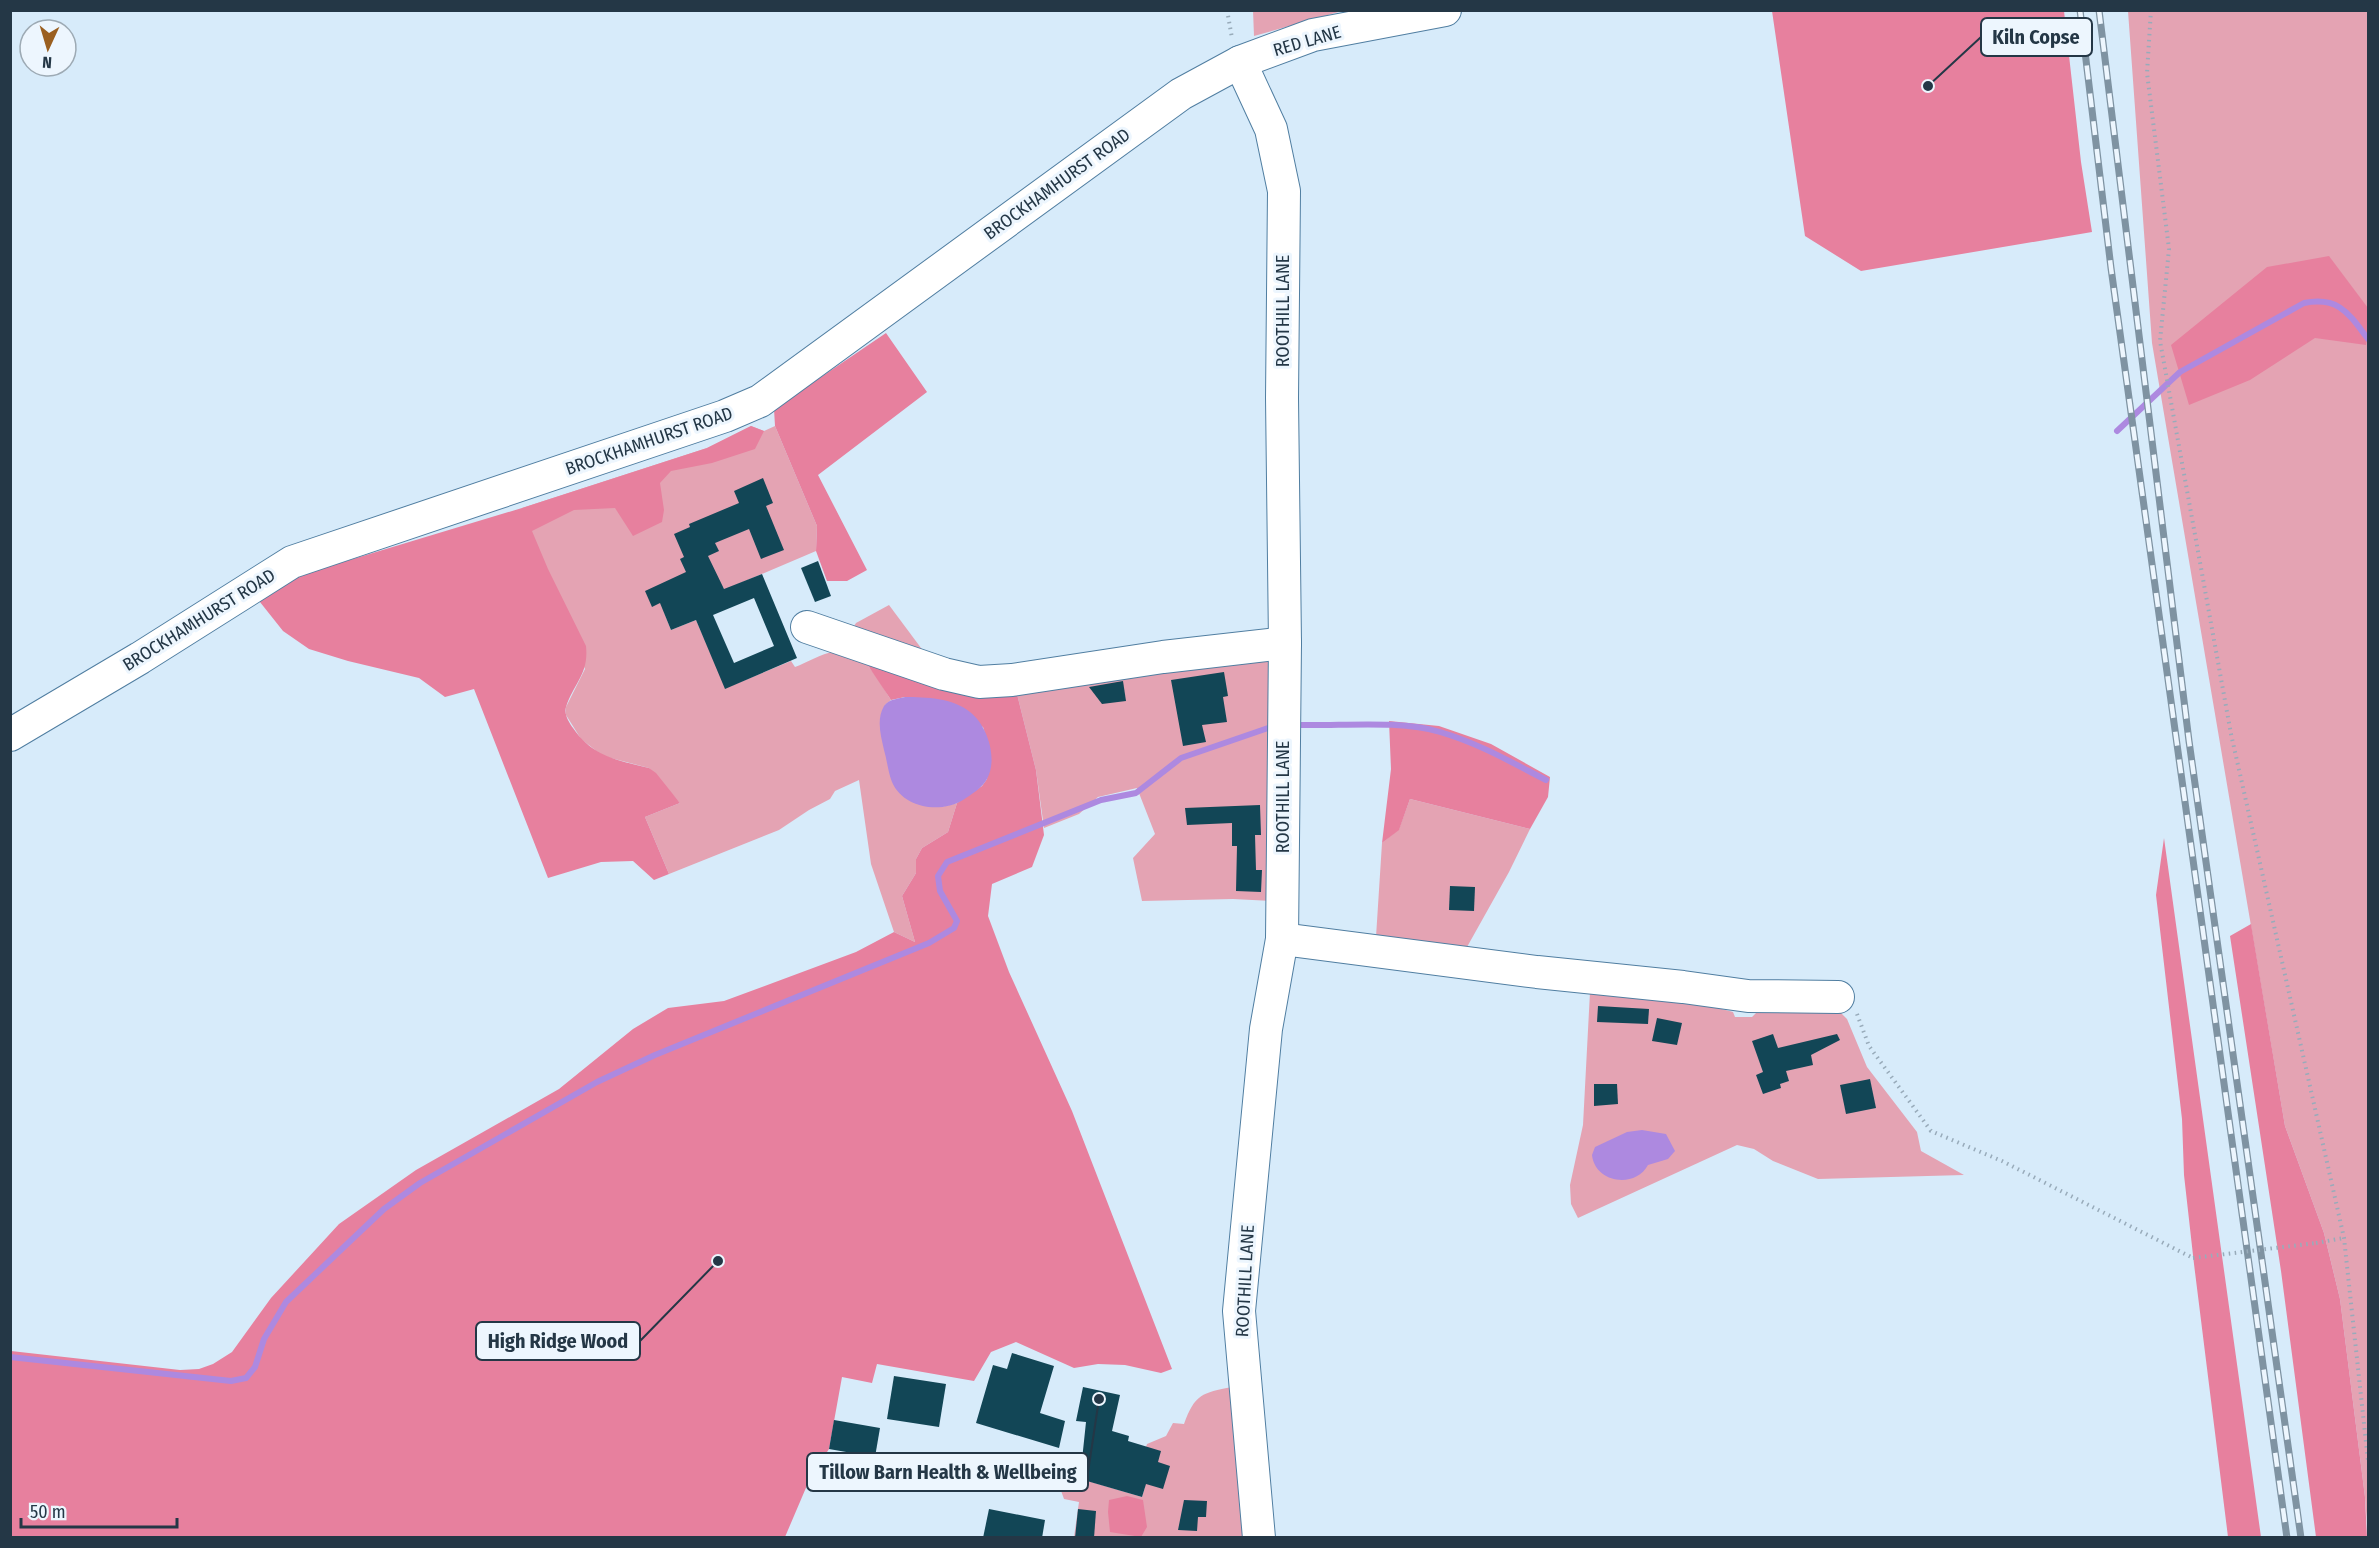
<svg xmlns="http://www.w3.org/2000/svg" width="2379" height="1548" font-family="'Fira Sans Condensed',sans-serif">
<rect width="100%" height="100%" fill="#d7ebfa"/>
<g fill="#e4a3b3">
<path d="M1253,10H1342V11L1254,36Z"/>
<path d="M2128,11H2368V1537L2365,1497L2340,1299L2324,1233L2285,1126L2152,343Z"/>
<path d="M751,426L764,431L775,426L817,526L816,551L724,590L723,587L664,612L671,630L696,620L726,688L791,661L795,667C807,663 821,653 834,652C863,647 878,680 891,700L885,705L941,807L957,803L948,832L922,848L916,859V873L902,896L915,942L894,932L871,864L859,780L835,791L830,799L809,810L779,830L669,874L645,817L680,803L649,768L603,756L581,739L566,715V707L585,669L522,508L707,448Z"/>
<path d="M889,605L924,652L849,634L856,623Z"/>
<path d="M1271,657L1273,901L1233,899L1142,901L1133,858L1155,834L1137,788L1098,797L1079,814L1044,828L1036,770L1016,690Z"/>
<path d="M1410,799L1530,829L1509,872L1467,947L1376,937L1382,843L1399,829Z"/>
<path d="M1590,992L1714,1007L1733,1012L1735,1017H1752L1758,1011L1834,1006L1847,1019L1867,1067L1917,1132L1921,1151L1964,1175L1818,1179L1773,1161L1754,1149L1737,1145L1578,1218L1571,1204L1570,1185L1583,1125Z"/>
<path d="M1232,1387L1251,1537H1074L1079,1502L1064,1499L1054,1471L1142,1497L1145,1487L1135,1483L1147,1444L1166,1436L1173,1423L1184,1424C1195,1394 1202,1393 1232,1387Z"/>
</g>
<g fill="#e7809e">
<path d="M1772,11H2064L2081,162L2092,232L1861,271L1805,236Z"/>
<path d="M2329,256L2368,308V332L2366,345L2315,338L2250,380L2189,405L2171,345L2267,267Z"/>
<path d="M886,333L927,392L818,475L867,570L847,581H827L816,551L817,526L775,426L774,409Z"/>
<path d="M751,426L764,431L755,449L712,463L671,471L660,483L664,510L662,522L633,536L615,508L574,510L532,531L548,569L586,646C589,674 574,683 566,707C564,715 569,722 573,728C593,757 617,760 649,768L656,773L680,803L645,817L669,874L654,880L633,861L601,862L548,878L474,689L445,697L419,678L348,661L309,649L283,631L256,597L300,575L522,508L707,448Z"/>
<path d="M850,651L1016,690L1036,770L1044,835L1032,867L992,884L988,916L1009,972L1072,1111L1172,1369L1161,1373L1125,1365L1098,1364L1074,1368L1016,1342L991,1352L974,1381L877,1364L872,1383L842,1377L829,1449L811,1476L785,1537L11,1538V1351L180,1370L199,1369L213,1364L232,1352L271,1298L339,1224L416,1170L559,1089L633,1029L668,1008L724,1001L856,952L894,932L915,942L902,896L916,873V859L922,848L948,832L957,803L982,786L987,779L990,749L983,727L905,697L891,700L869,667Z"/>
<path d="M1389,721L1439,726L1491,744L1550,777L1548,797L1530,829L1410,799L1399,830L1382,843L1391,769Z"/>
<path d="M2164,838L2261,1537H2228L2194,1264L2184,1175L2182,1119L2156,895Z"/>
<path d="M2251,924L2285,1126L2324,1233L2340,1299L2365,1497L2367,1537H2316L2281,1271L2230,936Z"/>
<path d="M1127,1496L1143,1500L1147,1527L1141,1537L1110,1532L1108,1512L1109,1500Z"/>
</g>
<g fill="#ad89e0">
<path d="M905,697C926,697 953,698 970,712C988,726 998,759 987,779C982,788 972,794 963,800C940,814 903,808 892,782C888,772 887,760 884,750C881,736 876,720 884,706C889,699 897,699 905,697Z"/>
<path d="M1642,1130L1666,1134L1675,1151L1668,1159L1648,1165C1635,1189 1595,1183 1592,1155L1595,1147L1627,1132Z"/>
</g>
<g fill="none" stroke-linecap="round" stroke-linejoin="round">
<g stroke="#ad89e0" stroke-width="6">
<path d="M2117,431L2180,372L2304,303C2339,296 2349,314 2368,339"/>
<path d="M1301,725C1343,726 1401,720 1440,732C1478,743 1511,762 1546,780"/>
<path d="M10,1357L231,1381L246,1378L255,1367L264,1339L286,1302L384,1209L420,1183L597,1082L655,1055L929,943L954,928L957,921L940,891L938,876L947,862L1101,800L1136,793L1181,758L1271,727"/>
</g>
</g>
<g fill="#124656" fill-rule="evenodd">
<path d="M763,478L773,503L766,506L784,550L761,559L749,529L715,543L719,551L708,556L724,589L762,574L797,658L725,689L696,620L671,630L660,603L652,607L645,591L686,572L680,559L684,557L674,534L690,527L689,524L739,503L734,491ZM754,598L774,646L734,663L713,615Z"/>
<path d="M818,561L831,596L815,602L801,568Z"/>
<path d="M1224,672L1228,696L1223,697L1227,722L1202,725L1206,742L1183,746L1171,680Z"/>
<path d="M1123,681L1126,701L1102,704L1089,687Z"/>
<path d="M1260,805L1261,835H1255L1256,870H1262L1261,892L1236,891L1237,846H1232V823L1187,825L1185,808Z"/>
<path d="M1450,886L1475,887L1474,911L1449,910Z"/>
<path d="M1598,1006L1649,1009L1648,1024L1597,1022Z"/>
<path d="M1657,1018L1682,1023L1677,1045L1652,1041Z"/>
<path d="M1773,1034L1778,1048L1837,1034L1840,1040L1811,1055L1813,1065L1786,1071L1789,1081L1780,1084L1781,1088L1763,1094L1756,1075L1763,1072L1752,1041Z"/>
<path d="M1870,1079L1876,1108L1846,1114L1840,1085Z"/>
<path d="M1594,1084H1617L1618,1104L1594,1106Z"/>
<path d="M1012,1353L1054,1366L1040,1413L1065,1421L1059,1448L976,1423L993,1365L1007,1369Z"/>
<path d="M894,1376L946,1384L939,1427L887,1419Z"/>
<path d="M1083,1387L1120,1395L1112,1431L1129,1436L1128,1441L1161,1451L1158,1462L1170,1466L1163,1489L1146,1484L1142,1497L1080,1479L1086,1422L1076,1421Z"/>
<path d="M834,1420L880,1428L875,1457L829,1449Z"/>
<path d="M1184,1500L1207,1501L1206,1517H1198L1197,1531L1178,1530Z"/>
<path d="M989,1509L1045,1520L1042,1538H983Z"/>
<path d="M1078,1509L1096,1511L1094,1538H1075Z"/>
</g>
<g fill="none" stroke-linecap="round" stroke-linejoin="round">
<g stroke="#507ea1" stroke-width="34">
<g id="minor">
<path d="M1240,62L1271,129L1284,191L1282,398L1285,643L1282,939L1266,1029L1239,1311L1259,1538"/>
<path d="M807,627L944,674L979,682L1012,680L1163,657L1285,643"/>
<path d="M10,735L140,658L292,562L725,416L760,401L1181,94L1240,62L1313,35L1445,10"/>
<path d="M1282,939L1537,972L1683,987L1748,996L1838,997"/>
</g>
</g>
<g stroke="#98abba" stroke-width="4" stroke-dasharray="1.5 4.5" stroke-linecap="butt">
<path d="M1227,10L1232,38"/>
<path d="M2151,10L2147,73L2169,249L2160,341L2231,734L2344,1238L2368,1461"/>
<path d="M1857,1014L1869,1046L1931,1131L2002,1161L2193,1258"/>
<path d="M2316,1243L2344,1238"/>
</g>
<use href="#minor" stroke="#fff" stroke-width="32"/>
<g stroke="#7f93a2" stroke-width="7">
<g id="rail">
<path d="M2080,10L2111,268L2287,1538"/>
<path d="M2099,10L2189,741L2301,1538"/>
</g>
</g>
<use href="#rail" stroke="#edf6fe" stroke-width="4.5" stroke-dasharray="14" stroke-linecap="butt"/>
<path stroke="#98abba" stroke-width="4" stroke-dasharray="1.5 4.5" stroke-linecap="butt" d="M2193,1258L2316,1243"/>
</g>
<g text-anchor="middle" stroke-width="6" stroke-linejoin="round" paint-order="stroke">
<g font-size="18" fill="#243746" stroke="#edf6fe">
<text transform="translate(1307 41) rotate(-16)" y="6">RED LANE</text>
<text transform="translate(1057 184) rotate(-36)" y="6">BROCKHAMHURST ROAD</text>
<text transform="translate(1283 311) rotate(-90)" y="6">ROOTHILL LANE</text>
<text transform="translate(649 441) rotate(-19)" y="6">BROCKHAMHURST ROAD</text>
<text transform="translate(199 620) rotate(-32)" y="6">BROCKHAMHURST ROAD</text>
<text transform="translate(1283 797) rotate(-90)" y="6">ROOTHILL LANE</text>
<text transform="translate(1245 1281) rotate(-87)" y="6">ROOTHILL LANE</text>
</g>
</g>
<path fill="none" stroke="#243746" stroke-width="2" d="M1928 86L1981 37M718 1261L640 1341M1099 1399L1088 1472"/>
<g fill="#243746" stroke="#edf6fe" stroke-width="2">
<circle cx="1928" cy="86" r="6"/>
<circle cx="718" cy="1261" r="6"/>
<circle cx="1099" cy="1399" r="6"/>
</g>
<g fill="#edf6fe" stroke="#243746" stroke-width="2">
<rect x="1981" y="18" width="111" height="38" rx="6"/>
<rect x="476" y="1322" width="164" height="38" rx="6"/>
<rect x="807" y="1453" width="281" height="38" rx="6"/>
</g>
<g font-size="20" text-anchor="middle" font-weight="bold" fill="#243746">
<text x="2036" y="44">Kiln Copse</text>
<text x="558" y="1348">High Ridge Wood</text>
<text x="948" y="1479">Tillow Barn Health &amp; Wellbeing</text>
</g>
<rect width="2379" height="1548" fill="none" stroke="#243746" stroke-width="24"/>
<g transform="translate(48 48) rotate(184)"><circle r="28" fill="#edf6fe" stroke="#9daab4" stroke-width="1.5"/>
<path d="M0-4.5L10 22L0 15L-10 22Z" fill="#9a5f20"/>
<text y="-9" font-size="16" font-weight="bold" text-anchor="middle" fill="#243746">N</text>
</g>
<path d="M21 1518v9h156v-9" fill="none" stroke="#243746" stroke-width="3"/>
<text x="30" y="1518" font-size="18" fill="#243746" stroke="#edf6fe" stroke-width="4.5" paint-order="stroke">50 m</text>
</svg>
